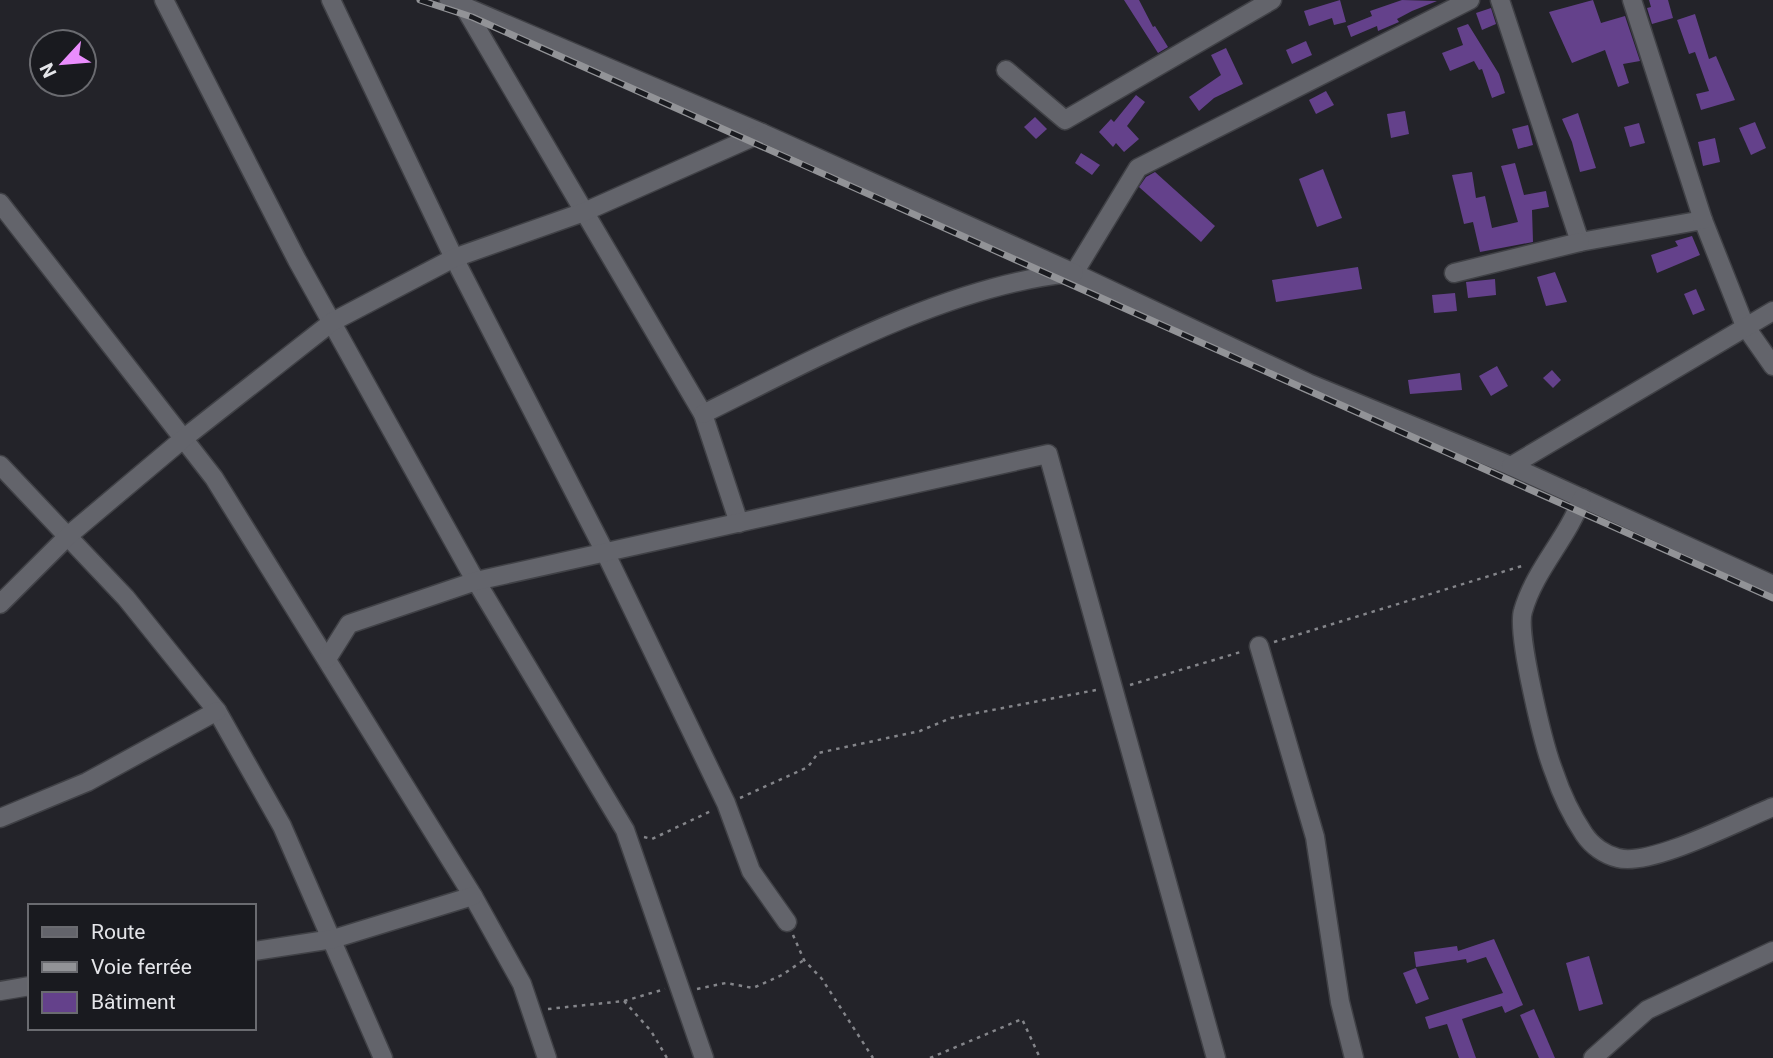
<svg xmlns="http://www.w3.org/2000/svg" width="1773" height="1058" font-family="Roboto,sans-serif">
<rect width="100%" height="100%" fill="#232329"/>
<g fill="#64418b">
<path d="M1124,0H1139L1153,27L1155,26L1168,47L1158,53Z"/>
<path d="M1340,0L1346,22L1334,25L1332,18L1309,26L1304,11Z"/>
<path d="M1402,0L1437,1L1412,11L1397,19L1399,22L1378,31L1377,26L1351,37L1347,26L1372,16L1370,11Z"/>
<path d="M1593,0L1601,23L1625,16L1640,61L1623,64L1629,83L1618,87L1605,50L1572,63L1549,12Z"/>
<path d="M1649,0H1668L1673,18L1652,24L1647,8L1651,7Z"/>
<path d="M1491,8L1496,24L1482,30L1476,13Z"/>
<path d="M1695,14L1709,59L1716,56L1735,100L1701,110L1696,94L1709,91L1695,52L1689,54L1677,20Z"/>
<path d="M1468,24L1499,74L1505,93L1492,98L1482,69L1479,70L1474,61L1450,71L1442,53L1463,45L1457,28Z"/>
<path d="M1306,41L1312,55L1292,64L1286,50Z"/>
<path d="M1226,48L1243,84L1214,98L1199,111L1189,97L1221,75L1211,55Z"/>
<path d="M1326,91L1334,105L1316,114L1309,100Z"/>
<path d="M1136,95L1145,102L1127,126L1139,139L1124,152L1116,143L1113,147L1099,132L1111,119L1114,122Z"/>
<path d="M1405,111L1409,134L1391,138L1387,114Z"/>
<path d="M1578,113L1596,168L1580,172L1572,142L1562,119Z"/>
<path d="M1035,117L1047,129L1036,139L1024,127Z"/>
<path d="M1755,122L1766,148L1751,155L1739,128Z"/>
<path d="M1639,123L1645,143L1630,147L1624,127Z"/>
<path d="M1528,125L1533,145L1518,149L1512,129Z"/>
<path d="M1715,138L1720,162L1703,166L1698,142Z"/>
<path d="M1081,153L1100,165L1092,175L1075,163Z"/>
<path d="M1515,163L1524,195L1546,191L1549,207L1532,210L1533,242L1480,252L1473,222L1464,224L1452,175L1472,172L1476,198L1485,196L1492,228L1518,222L1501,166Z"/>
<path d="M1323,169L1342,218L1317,227L1299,179Z"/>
<path d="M1155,172L1215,226L1201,242L1139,187L1146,177Z"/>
<path d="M1692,236L1700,255L1657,273L1651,255L1678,246L1675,241Z"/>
<path d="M1358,267L1362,289L1276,302L1272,280Z"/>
<path d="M1555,272L1567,302L1546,306L1537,277Z"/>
<path d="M1495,279L1496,295L1468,298L1466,282Z"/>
<path d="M1696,289L1705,310L1693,315L1684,294Z"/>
<path d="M1455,293L1457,311L1434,313L1432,295Z"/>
<path d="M1497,366L1508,386L1491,396L1479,376Z"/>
<path d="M1552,370L1561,380L1553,388L1543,378Z"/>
<path d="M1460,373L1462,390L1410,394L1408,380Z"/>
<path d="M1494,939L1523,1005L1505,1013L1502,1006L1462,1019L1476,1058H1459L1447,1024L1429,1029L1425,1017L1503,993L1486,957L1467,963L1466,959L1416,967L1414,952L1457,946L1458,951Z"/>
<path d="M1589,956L1603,1004L1579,1011L1566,963Z"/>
<path d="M1416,968L1429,999L1416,1004L1403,973Z"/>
<path d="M1534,1009L1555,1058H1539L1520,1015Z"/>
</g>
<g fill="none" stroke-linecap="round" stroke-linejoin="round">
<g stroke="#404146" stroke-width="21">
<g id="street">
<path d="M164,0L297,260L470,571L625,830L704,1058"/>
<path d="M331,0L454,258L605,552L726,803L751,871L787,922"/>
<path d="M449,0L762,133"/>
<path d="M1470,0L1138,168L1074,273L1308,383L1511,466"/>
<path d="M1500,0L1580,242L1703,220L1745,326L1773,366"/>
<path d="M1632,0L1703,220"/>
<path d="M463,5L703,414L739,523"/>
<path d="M1006,70L1065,120L1272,0"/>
<path d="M0,203L214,478L473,896L522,984L547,1058"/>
<path d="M1454,273L1580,242"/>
<path d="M1773,311L1511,466L1773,585"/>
<path d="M703,414C812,360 948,285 1071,273"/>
<path d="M0,465L126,598L217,711L282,826L383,1058"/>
<path d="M1582,498C1568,538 1535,569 1523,611C1516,633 1544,747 1554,772C1561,793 1572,816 1584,834C1592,846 1605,855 1618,858C1651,867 1740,820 1773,807"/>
<path d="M0,604L69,535L183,439L332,322L454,258L584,212L762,133L1074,273"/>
<path d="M1259,646L1315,837L1340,1002L1354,1058"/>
<path d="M327,659L349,624L476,581L1048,454L1216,1058"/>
<path d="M0,818L87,782L217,711"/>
<path d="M254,951L333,939L473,896"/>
<path d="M0,991L30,986"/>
<path d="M1593,1058L1647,1010L1773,951"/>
</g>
</g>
<g stroke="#84858a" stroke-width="2.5" stroke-dasharray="3.5 5" stroke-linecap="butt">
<path d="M1274,642L1525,565"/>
<path d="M1130,685L1244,651"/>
<path d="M740,798L808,767L818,753L920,731L951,718L1096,690"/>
<path d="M644,837L652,839L711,811"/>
<path d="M793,935L804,960L822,979L873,1058"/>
<path d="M697,989L726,983L753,988L782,975L804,960"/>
<path d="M624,1001L651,1031L667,1058"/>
<path d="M548,1009L624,1001L665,989"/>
<path d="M930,1058L1022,1019L1040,1058"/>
</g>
<use href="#street" stroke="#63646b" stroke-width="18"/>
<g stroke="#929397" stroke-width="7">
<path id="rail" d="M420,0L472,17L1773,598"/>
</g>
<use href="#rail" stroke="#191a1f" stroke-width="4.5" stroke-dasharray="13" stroke-linecap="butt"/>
</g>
<rect x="28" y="904" width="228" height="126" fill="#191a1f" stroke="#6a6b70" stroke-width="2"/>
<rect x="42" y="927" width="35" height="10" fill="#63646b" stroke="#6a6b70" stroke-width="2"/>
<text x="91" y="939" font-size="21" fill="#e4e5e9">Route</text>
<rect x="42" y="962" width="35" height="10" fill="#929397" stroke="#6a6b70" stroke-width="2"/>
<text x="91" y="974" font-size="21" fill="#e4e5e9">Voie ferrée</text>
<rect x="42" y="992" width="35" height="21" fill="#64418b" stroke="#6a6b70" stroke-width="2"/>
<text x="91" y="1009" font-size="21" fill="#e4e5e9">Bâtiment</text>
<g transform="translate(63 63) rotate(244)"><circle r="33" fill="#191a1f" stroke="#6a6b70" stroke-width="2"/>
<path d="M0-5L12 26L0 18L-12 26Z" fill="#ea8dfd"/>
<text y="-10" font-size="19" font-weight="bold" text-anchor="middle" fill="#e4e5e9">N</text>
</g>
</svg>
